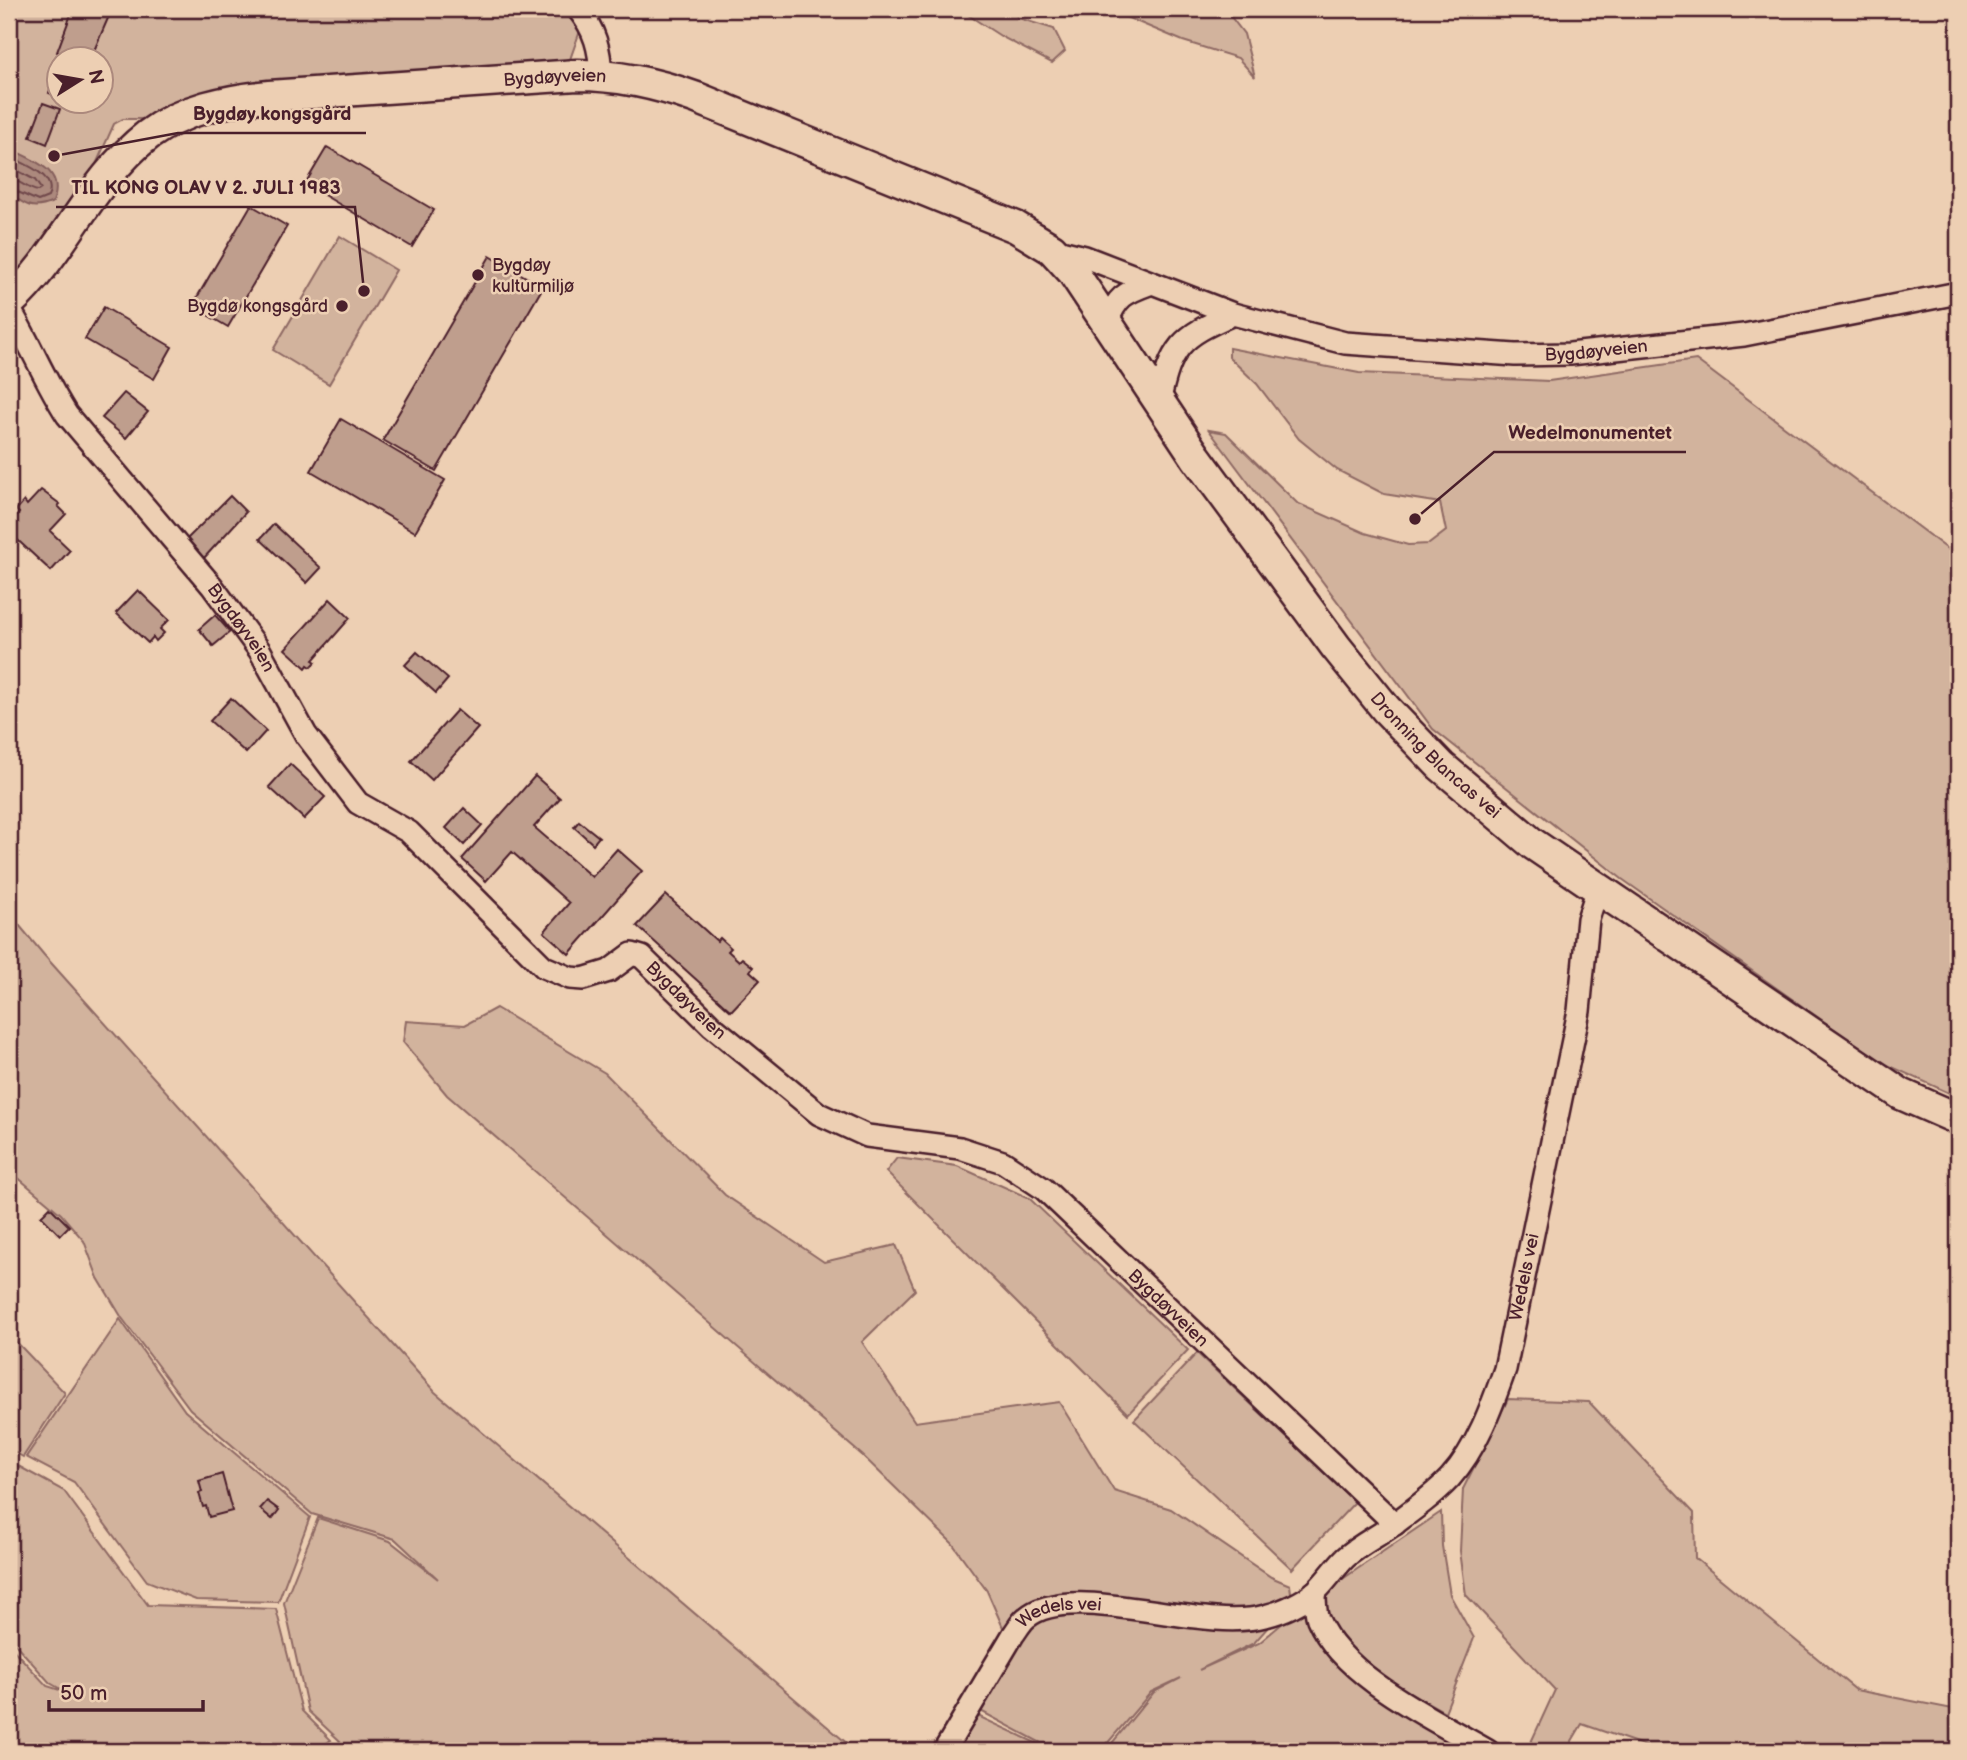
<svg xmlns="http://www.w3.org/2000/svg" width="1967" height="1760" font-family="'Balsamiq Sans',sans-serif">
<rect width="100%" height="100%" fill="#edcfb3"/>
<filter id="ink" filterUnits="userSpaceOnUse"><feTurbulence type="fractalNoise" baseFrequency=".0143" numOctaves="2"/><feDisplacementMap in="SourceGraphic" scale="14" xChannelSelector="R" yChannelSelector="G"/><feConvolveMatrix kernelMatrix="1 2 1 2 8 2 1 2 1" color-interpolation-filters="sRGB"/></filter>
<g filter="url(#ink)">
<g fill="#d2b39d" stroke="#8e6964" stroke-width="2" fill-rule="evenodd">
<path d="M9,9H565L581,28L568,65L251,84L210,90L171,103L145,119H123L114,124L86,187L9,289ZM60,60H102V102H60Z"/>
<path d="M959,9H1011L1018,18L1054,29L1065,51L1052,63L1002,37Z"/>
<path d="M1107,9H1225L1244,34L1255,77L1238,58L1183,41Z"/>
<path d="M340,236L396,270L329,384L273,350Z"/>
<path d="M1229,348L1359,373L1549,381L1696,360L1958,557V1097L1881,1062L1622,879L1433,729L1209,430L1226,433L1297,503L1365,533L1408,545L1429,544L1446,531L1440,503L1384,494L1337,470L1299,439L1257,384L1229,357Z"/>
<path d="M9,913L44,955L435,1392L856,1751H334L340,1741L308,1711L284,1603L318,1518L390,1541L438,1579L395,1539L312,1514L190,1409L122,1318L98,1278L84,1241L61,1214L9,1170Z"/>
<path d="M496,1008L605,1073L725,1195L824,1262L896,1245L915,1290L862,1342L915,1422L1059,1402L1114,1491L1171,1509L1271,1577L1290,1585L1292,1600L1254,1643L1199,1670L1259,1643L1303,1606L1463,1751H1437L1443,1742L1434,1751H957L978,1716L1040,1745L1108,1748L1154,1692L1181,1678L1151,1692L1106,1745L1041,1743L975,1708L1012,1648L987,1591L952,1543L863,1456L447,1095L403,1042L406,1021L465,1025Z"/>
<path d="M897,1158L957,1166L1029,1198L1188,1350L1128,1414L886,1172Z"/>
<path d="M120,1319L185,1411L310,1517L278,1602L196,1600L147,1581L74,1482L26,1457Z"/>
<path d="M9,1334L65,1393L23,1457L9,1449Z"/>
<path d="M1197,1353L1355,1502L1292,1569L1134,1420Z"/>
<path d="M1508,1399L1589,1402L1694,1513L1695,1558L1856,1690L1958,1710V1751H1660L1582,1724L1566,1751H1527L1555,1690L1466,1595L1460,1551L1463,1489Z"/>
<path d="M9,1461L64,1491L148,1605L276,1609L302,1711L331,1740L314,1751H9V1645L47,1686L66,1692L50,1683L9,1637Z"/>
<path d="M1441,1512L1442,1546L1450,1595L1474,1638L1445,1712L1374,1672L1335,1629L1323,1607L1325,1591Z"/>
</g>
<path fill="#ac897d" stroke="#855f5c" stroke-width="2" d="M9,148C33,161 66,169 53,202C33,211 26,206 9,193Z"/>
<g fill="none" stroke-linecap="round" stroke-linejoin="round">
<g stroke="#71494c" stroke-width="2">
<path d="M9,156C24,164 58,175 48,197L38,201L9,188"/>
<path d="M9,166L35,180L41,189L38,191C27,189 20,180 9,179"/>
</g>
</g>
<g fill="#bf9e8d" stroke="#4a1f2b" stroke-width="2">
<path d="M73,9H112L90,60H76L57,52Z"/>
<path d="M58,70L60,71V97L49,93Z"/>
<path d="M43,103L60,109L47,144L30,137Z"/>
<path d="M327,147L434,210L412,247L305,184Z"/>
<path d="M251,205L287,226L228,327L192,306Z"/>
<path d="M490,256L543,287L436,471L383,440Z"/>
<path d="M104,307L172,347L154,379L85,339Z"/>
<path d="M124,393L148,412L126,438L102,418Z"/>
<path d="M341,419L445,480L415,532L311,471Z"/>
<path d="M41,490L60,504L58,506L66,514L50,531L70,550L51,571L9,532V524L19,513L16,510L24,501L27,505Z"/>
<path d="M230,496L246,512L204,558L185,541Z"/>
<path d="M274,524L321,568L307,583L260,539Z"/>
<path d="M138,590L169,620L160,629L164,633L156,641L153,637L148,643L116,613Z"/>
<path d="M330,599L350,618L313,660L316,662L311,667L308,665L306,668L285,649Z"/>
<path d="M215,615L230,632L213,646L199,629Z"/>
<path d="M417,652L448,679L436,693L405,665Z"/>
<path d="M231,698L266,731L246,753L210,721Z"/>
<path d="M457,710L478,728L432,780L411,761Z"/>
<path d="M290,764L325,797L304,819L269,787Z"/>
<path d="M535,776L560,798L534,827L592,877L617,849L642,871L569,954L544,932L569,903L512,852L486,881L462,859Z"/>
<path d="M464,808L482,825L464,845L446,828Z"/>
<path d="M579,821L599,837L593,844L574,827Z"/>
<path d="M666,895L717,941L720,938L731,948L728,951L739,961L742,958L753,967L750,971L760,980L731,1011L637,926Z"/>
<path d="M50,1207L69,1226L60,1235L41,1216Z"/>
<path d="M222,1474L232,1511L209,1517L206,1506L203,1507L199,1493L202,1492L199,1481Z"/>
<path d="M267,1501L279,1510L272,1519L260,1509Z"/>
</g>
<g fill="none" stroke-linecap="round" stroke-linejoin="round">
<g stroke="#4a1f2b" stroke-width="26">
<g id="street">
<path d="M578,9C595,30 600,49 601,76"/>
<path id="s1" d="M1052,249L1085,257L1233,314L1345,343L1515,355L1570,354L1744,335L1958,293"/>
<path id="s2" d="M9,308C30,343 45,381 67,415L212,586L260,651L306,735L358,803L409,832L544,967L570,978L583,979L609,971L632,954L642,957L712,1026L819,1114L867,1136L960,1148L1003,1162L1044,1189L1395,1524"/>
<path d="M1107,322C1117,297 1124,293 1149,284"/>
<path d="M1159,403C1171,346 1180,337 1233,314"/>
<path d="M1315,1592C1315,1600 1315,1611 1318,1619C1343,1678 1435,1720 1488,1751"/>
<path id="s3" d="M944,1751L1013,1635C1017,1630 1021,1622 1026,1618C1070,1579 1202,1634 1265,1616C1282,1612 1304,1602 1317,1590C1327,1580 1335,1568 1345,1558C1360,1544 1381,1535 1397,1522C1416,1508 1435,1494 1450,1478C1477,1448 1492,1406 1505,1369L1579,1011L1588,919L1598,888"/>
</g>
</g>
<g stroke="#4a1f2b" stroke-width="35">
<g id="secondary">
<path id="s4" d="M9,303C63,254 90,180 148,135C183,109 227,100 269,96L577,75C619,75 658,84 697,98L1016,227L1052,249L1073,272L1196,457L1336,647L1386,709L1441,766L1533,844L1901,1094L1958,1119"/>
</g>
</g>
<use href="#street" stroke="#edcfb3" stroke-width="21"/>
<use href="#secondary" stroke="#edcfb3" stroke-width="30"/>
</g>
</g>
<g fill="#4a1f2b" stroke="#edcfb3" stroke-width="2.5">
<circle cx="478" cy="275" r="7"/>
<circle cx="342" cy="306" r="7"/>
</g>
<g text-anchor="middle" stroke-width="5" stroke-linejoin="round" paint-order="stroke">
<g font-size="18" fill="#4a1f2b" stroke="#edcfb3">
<text dy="6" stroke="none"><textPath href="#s4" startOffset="634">Bygdøyveien</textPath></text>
<text dy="6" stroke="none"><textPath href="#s1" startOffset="560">Bygdøyveien</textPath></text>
<text dy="6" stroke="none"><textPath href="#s2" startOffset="397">Bygdøyveien</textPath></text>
<text dy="6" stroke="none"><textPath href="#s4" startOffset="1802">Dronning Blancas vei</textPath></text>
<text dy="6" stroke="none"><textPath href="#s2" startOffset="1027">Bygdøyveien</textPath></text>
<text dy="6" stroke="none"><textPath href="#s3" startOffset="850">Wedels vei</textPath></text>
<text dy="6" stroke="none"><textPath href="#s2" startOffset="1615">Bygdøyveien</textPath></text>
<text dy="6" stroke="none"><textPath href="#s3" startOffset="191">Wedels vei</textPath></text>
</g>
<g font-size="18" fill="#4a1f2b" stroke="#edcfb3" text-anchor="start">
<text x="492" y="271">Bygdøy<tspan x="492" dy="21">kulturmiljø</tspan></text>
<text x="328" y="312" text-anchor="end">Bygdø kongsgård</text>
</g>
</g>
<path fill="none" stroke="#4a1f2b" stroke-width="2.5" d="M54 156L178 133H366M364 291L355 207H56M1415 519L1494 452H1686"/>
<g fill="#4a1f2b" stroke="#edcfb3" stroke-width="2.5">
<circle cx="54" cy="156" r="7"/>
<circle cx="364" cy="291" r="7"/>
<circle cx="1415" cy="519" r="7"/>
</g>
<g font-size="19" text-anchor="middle" font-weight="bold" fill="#4a1f2b" stroke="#edcfb3" stroke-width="5" stroke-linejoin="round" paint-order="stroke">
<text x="272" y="120">Bygdøy kongsgård</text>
<text x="206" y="194">TIL KONG OLAV V 2. JULI 1983</text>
<text x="1590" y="439">Wedelmonumentet</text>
</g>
<rect width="1967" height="1760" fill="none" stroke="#edcfb3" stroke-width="35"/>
<rect x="18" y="18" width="1932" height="1725" fill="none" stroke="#4a1f2b" stroke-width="2.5" filter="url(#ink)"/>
<g transform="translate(80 80) rotate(79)"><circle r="33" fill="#edcfb3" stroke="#ac897d" stroke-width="2"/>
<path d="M0-5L12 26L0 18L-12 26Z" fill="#4a1f2b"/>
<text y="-10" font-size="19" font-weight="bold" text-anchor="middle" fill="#4a1f2b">N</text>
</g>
<path d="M49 1700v10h154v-10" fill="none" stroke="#4a1f2b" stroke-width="3.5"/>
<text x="60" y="1700" font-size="21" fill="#4a1f2b" stroke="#edcfb3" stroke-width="5" paint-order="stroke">50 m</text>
</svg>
